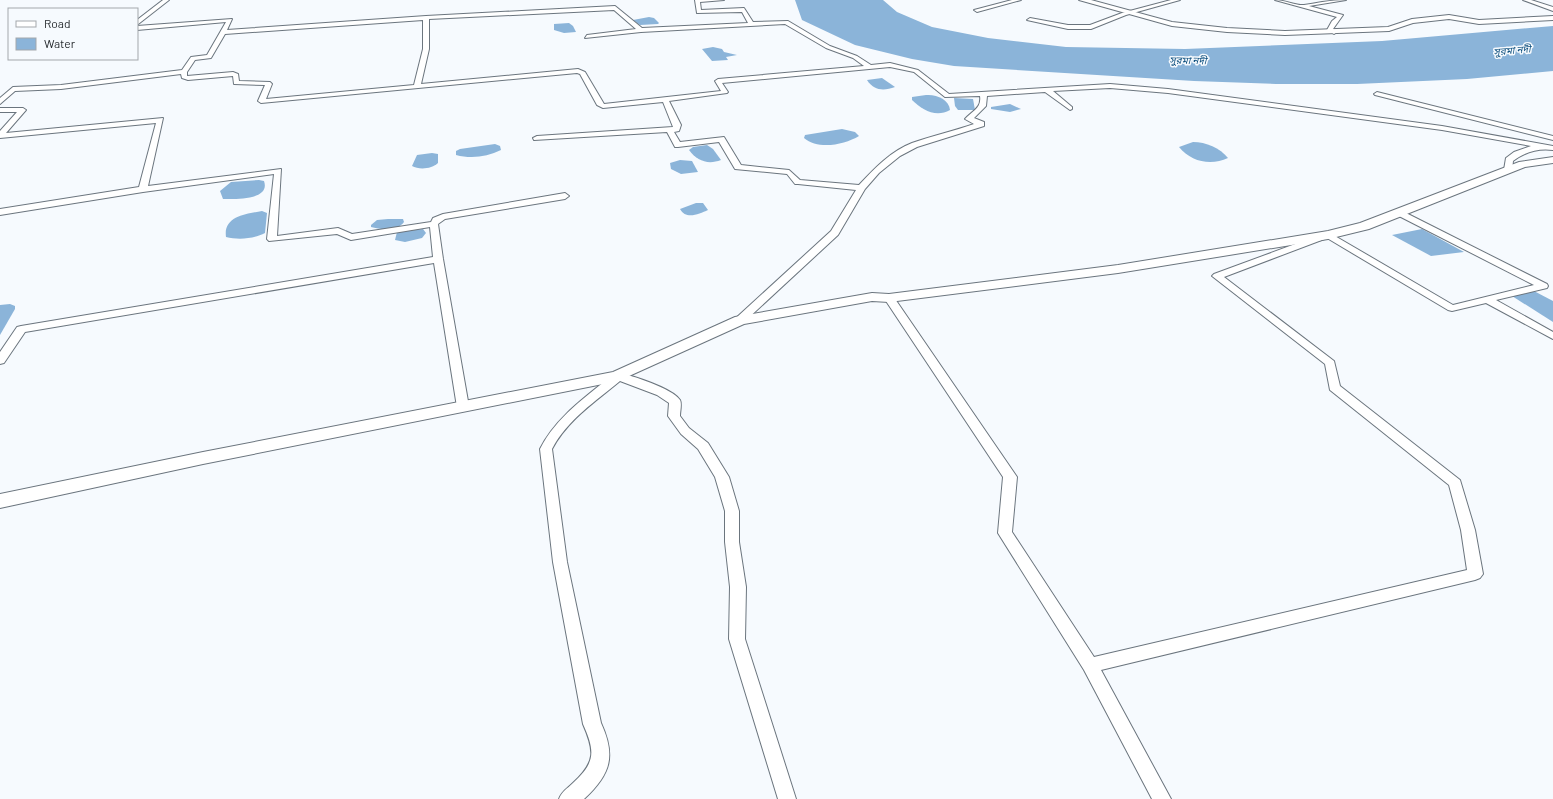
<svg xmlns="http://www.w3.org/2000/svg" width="1553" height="799" font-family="Barlow,'Noto Sans Bengali',sans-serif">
<rect width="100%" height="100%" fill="#f6fafe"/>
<g fill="#8bb4d9">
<path d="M795,0H883L897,12L932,27L988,38L1066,47L1185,49L1382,41L1553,26V71L1467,79L1357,84H1276L1194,81L954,66L912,59L855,45L802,20Z"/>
<path d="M649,17L654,18L659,23L658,24L640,25L633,20Z"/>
<path d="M569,23L573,26L576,32L564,33L554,30V24Z"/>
<path d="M713,47L722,49L724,52L737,55L726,57L728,60L712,61L702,49Z"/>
<path d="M882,78L895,87C884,91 874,91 867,80Z"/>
<path d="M926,95C936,94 949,99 950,110C936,118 922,110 912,100V97Z"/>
<path d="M954,98L973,99L975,110H958L955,106Z"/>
<path d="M1010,104L1021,109L1010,112L991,109V107Z"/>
<path d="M842,129L855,132L859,136C844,145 818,150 804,138L805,135Z"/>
<path d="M1193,142C1206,142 1220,148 1228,158C1211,166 1191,162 1179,147Z"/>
<path d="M495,144L500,146L501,150C487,157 471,159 456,155V151L460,149Z"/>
<path d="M707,145L713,149L721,160C708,165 697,161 689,150L693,147Z"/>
<path d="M432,153L438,154V163C432,169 419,170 412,166L417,155Z"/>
<path d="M680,160L692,161L698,172L681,174L671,169L670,163Z"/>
<path d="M259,180L264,181C271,201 233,199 223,199L220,191L231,182Z"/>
<path d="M696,203H703L708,210C699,214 686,220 680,209Z"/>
<path d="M262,211L267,213L265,233C254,239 238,240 226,237C223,216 247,214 262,211Z"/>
<path d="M388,219H403L404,222C398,231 381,230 371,227V225L377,220Z"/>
<path d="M423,229L426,233L422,238L405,242L395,240L397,232Z"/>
<path d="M1422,229L1464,252L1431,256L1392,235Z"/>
<path d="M1532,290L1553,301V322L1512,296Z"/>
<path d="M10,304L15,306V309L0,335V305Z"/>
</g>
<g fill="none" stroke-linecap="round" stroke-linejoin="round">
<g stroke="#6b757e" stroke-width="2">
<g id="street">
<path d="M163,0H169L137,25V20Z"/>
<path d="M695,0H724L700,2L701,10L744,8L753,22L788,21L830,46L857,56L871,65L890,63L918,70L949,94L1110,84L1168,89L1442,126L1553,146V150C1538,148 1525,152 1513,161L1512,170L1508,172L1504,170L1506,158L1514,152L1531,146L1442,130L1168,93L1110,88L1053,91L1072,107V109L1070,110L1045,92L987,96L986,106L974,118L984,122V126L917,147L900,156L879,173L865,189L838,235L744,322H736L735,320L736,318L831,231L856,190L798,184H795L787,174L735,169L719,142L678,147H675L667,132L534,140L533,138L537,136L673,127L663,102L603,108L597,105L580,74L577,73L261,103L258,101L265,85L234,84L233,76L188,80L182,78L181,74L61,89L15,91L0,104V98L13,87L61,85L182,70L191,57L207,55L226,22L137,30V26L232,19L227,30L426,16L615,6L642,28L748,23L742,12L697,13ZM614,10L636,29L587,35L585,38L641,32L785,24L826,48L853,58L864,66L718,79L715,81L721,91L604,104L585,72L578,69L421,84L429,49V19ZM423,20V49L414,85L266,99L272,84L270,82L239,81L238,74L233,72L187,76V72L195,60L211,58L225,34ZM890,67L914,72L945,97L980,96C982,108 972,111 965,119L974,124C954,131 932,136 912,143C891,151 874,169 859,185L800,180L789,170L741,165L724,137L680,142L674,132L679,131L681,125L669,101L727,93L728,92L722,83Z"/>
<path d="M1012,0H1021L977,12L974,10Z"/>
<path d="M1171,0H1180L1126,15L1091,29H1068L1027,20L1030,18L1068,25H1090L1122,13Z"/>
<path d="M1275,0C1284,0 1297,6 1304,5C1317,3 1331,0 1346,0L1309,6L1343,15L1333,29L1337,32L1334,34L1327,30L1332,21L1337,17Z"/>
<path d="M1523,0H1531L1553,7V11Z"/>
<path d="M1377,92L1553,136V140L1375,95L1374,94Z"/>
<path d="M0,108H23L26,110L6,133L163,118L148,186L281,169L277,236L338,228L352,234L431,222L433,218L443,214L565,193L569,196L565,199L445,219L438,224L443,259L469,407L467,410L463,411L457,407L434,263L25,332L4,363L0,364V352L17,327L21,326L433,257L430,227L351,240L337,234L269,241L267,239L274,174L143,192L0,215V209L139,187L156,123L0,138V131L17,112H0Z"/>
<path d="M1400,210L1547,284L1548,286L1547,288L1496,300L1553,332V339L1486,303L1452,311L1448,310L1327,238L1224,277L1334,361L1340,386L1460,480L1475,530L1483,574L1480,578L1475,580L1101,670L1171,799H1152L1084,670L998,533L1003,477L884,298L885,296H893L1017,477L1012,532L1094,657L1467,570L1461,530L1449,485L1330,390L1325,364L1212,276L1214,274L1328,232L1453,305L1534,285L1397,215L1396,213Z"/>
<path d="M618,372C632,376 672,388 680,400C682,404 680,411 680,416L689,428L708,443L729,477L739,511V542L746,587L745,639L796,799H778L729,639L730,587L725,542V511L715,477L698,449L681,434L668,416L669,403L657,395L620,381C596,401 567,420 552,449L567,562L601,723C616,756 611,774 584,799H559C562,791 567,789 573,783C596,762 595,751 583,724L553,562L540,449C556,417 587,396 614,374Z"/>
</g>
</g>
<g stroke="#6b757e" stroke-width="2">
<g id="secondary">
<path d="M1079,0H1091L1172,22L1227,28L1285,31L1388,27L1412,19L1449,15L1479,20L1553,16V20L1479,24L1449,19L1413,23L1389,31L1285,35L1227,32L1172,26Z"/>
<path d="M1553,157V163L1525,167L1369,229L1328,239L1118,273L889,302L872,301L744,324L618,381L203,464L0,508V494L203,452L613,372L735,317L872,293L889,294L1118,265L1328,231L1360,223L1519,162Z"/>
</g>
</g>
<use href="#street" fill="#fff" fill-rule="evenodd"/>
<use href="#secondary" fill="#fff" fill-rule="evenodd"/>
</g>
<g text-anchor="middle" stroke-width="3" stroke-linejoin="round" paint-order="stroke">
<g font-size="10" font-style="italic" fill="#0c4e7d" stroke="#f6fafe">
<text transform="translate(1512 50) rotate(-5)" y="4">সুরমা নদী</text>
<text transform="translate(1188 60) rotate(1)" y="4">সুরমা নদী</text>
</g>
</g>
<rect x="8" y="8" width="130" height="52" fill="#f6fafe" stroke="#a3a7ab"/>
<rect x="16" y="21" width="20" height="6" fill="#ffffff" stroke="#a3a7ab"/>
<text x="44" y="28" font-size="12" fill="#272b2f">Road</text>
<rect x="16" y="38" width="20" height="12" fill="#8bb4d9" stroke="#a3a7ab"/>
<text x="44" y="48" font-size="12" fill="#272b2f">Water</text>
</svg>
